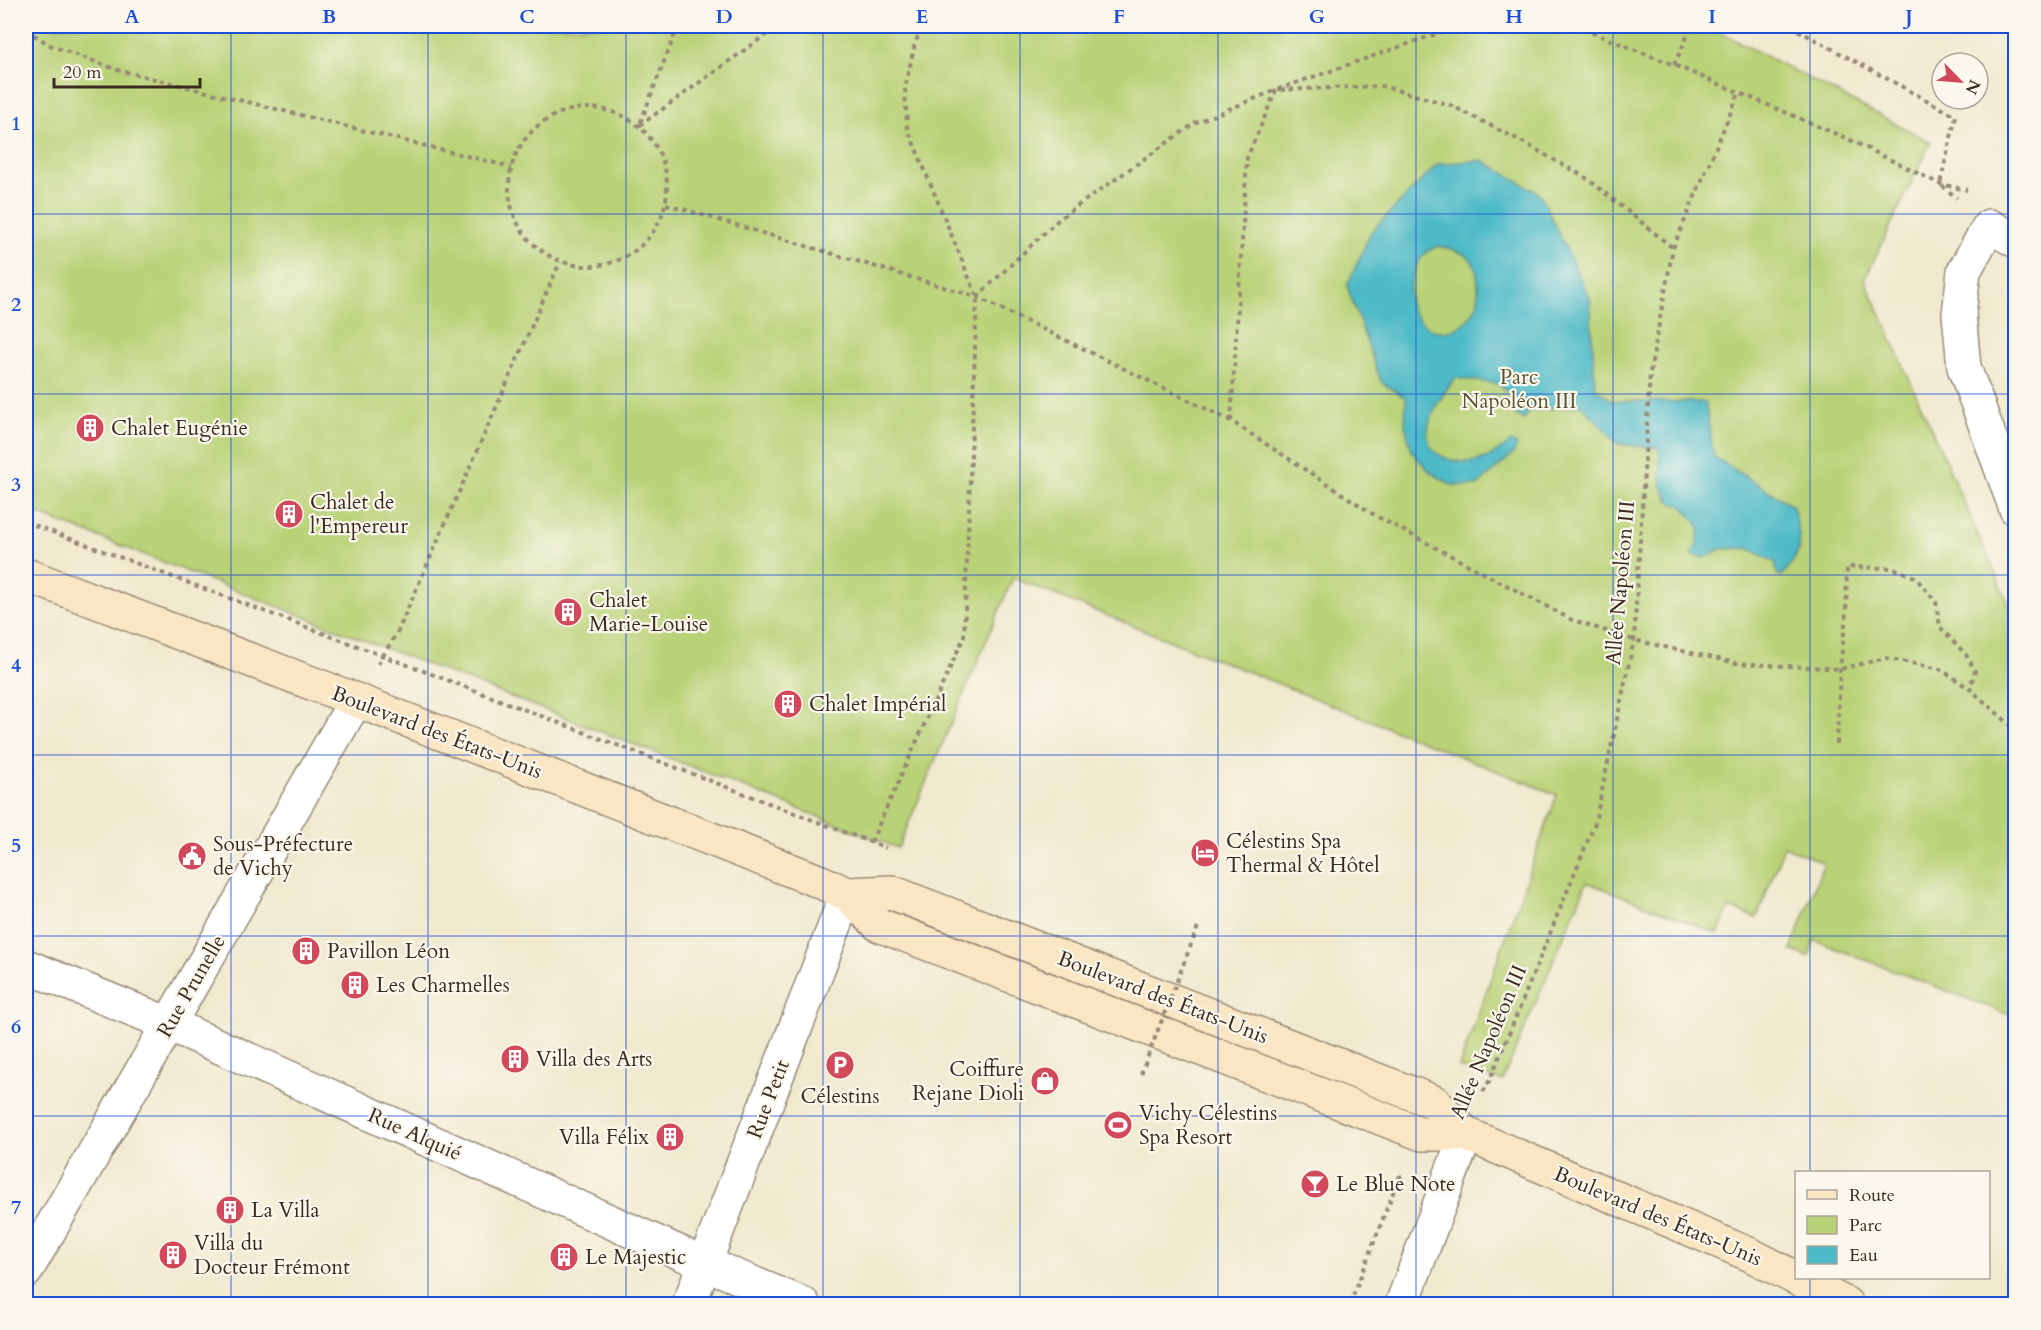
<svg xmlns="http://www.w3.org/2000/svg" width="2041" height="1330" font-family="Cardo,serif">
<rect width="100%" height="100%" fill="#fbf7ec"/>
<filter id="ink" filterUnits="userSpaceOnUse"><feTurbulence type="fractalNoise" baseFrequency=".0167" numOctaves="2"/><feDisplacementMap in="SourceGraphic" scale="12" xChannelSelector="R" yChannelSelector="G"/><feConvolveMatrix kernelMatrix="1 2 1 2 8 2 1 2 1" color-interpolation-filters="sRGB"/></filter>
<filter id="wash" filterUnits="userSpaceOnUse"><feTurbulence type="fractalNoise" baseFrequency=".008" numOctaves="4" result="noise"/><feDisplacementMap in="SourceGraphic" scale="24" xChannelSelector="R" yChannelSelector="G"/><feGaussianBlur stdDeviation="1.35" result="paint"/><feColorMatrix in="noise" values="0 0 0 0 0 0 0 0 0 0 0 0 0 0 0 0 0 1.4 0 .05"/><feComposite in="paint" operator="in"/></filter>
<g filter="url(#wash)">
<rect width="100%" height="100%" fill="#f1e9cf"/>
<path fill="#b9d277" stroke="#7a7e4a" stroke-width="1.5" d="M26,26H1708L1931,142L1865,279L2015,618V1017L1814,940L1809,957L1791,950L1824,863L1784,846L1757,918L1729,908L1718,934L1587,882L1502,1081L1459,1067L1557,795L1013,578L898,848L692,767L26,509Z"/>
<path fill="#4dbac8" stroke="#447273" stroke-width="1.5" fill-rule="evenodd" d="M1482,160L1540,194L1590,299L1595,388L1613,401L1705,402L1714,457L1793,506C1800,540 1807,548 1781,576L1777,574L1775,562L1748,548L1720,549L1704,558L1692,555L1697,544L1700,527L1683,506L1674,504L1668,499L1662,486L1659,448L1618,444L1582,405L1528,411L1524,420L1511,411L1513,397L1498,384L1456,378C1444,391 1430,412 1428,430C1424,459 1463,467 1483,459C1494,455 1502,449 1511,442L1517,444L1514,453L1477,486L1452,485L1430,472L1412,452L1405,425L1406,398L1381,382L1347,286L1371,232L1438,164ZM1438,246C1465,251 1478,257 1478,286C1478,293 1479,299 1477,305C1467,327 1443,342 1422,323C1417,318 1411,311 1410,304C1408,292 1410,283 1414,272C1418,259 1425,251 1438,246Z"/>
</g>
<g filter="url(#ink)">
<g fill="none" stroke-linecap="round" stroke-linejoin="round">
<g stroke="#968a76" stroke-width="36">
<g id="street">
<path d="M2016,241L1989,226L1964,271L1959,314L1964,367L2016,509"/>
<path d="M26,966L169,1024L685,1255L803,1304"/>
<path d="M26,1271L356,700"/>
<path d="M689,1304L847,894"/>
<path d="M1402,1304L1466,1134"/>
</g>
</g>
<g stroke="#968a76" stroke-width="36">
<g id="secondary">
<path d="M26,575L356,700L821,882L847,894L879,925L1422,1134H1466"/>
<path d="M847,894L891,892L1434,1102L1466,1134L1751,1255L1846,1304"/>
</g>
</g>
<g stroke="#968a76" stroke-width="4" stroke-dasharray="4.5 4.5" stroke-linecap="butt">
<path d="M678,26L639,126L778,26"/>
<path d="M1575,26L1674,65L1848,139L1940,184L1967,190"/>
<path d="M1790,26L1956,116L1940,184"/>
<path d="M26,30L52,46L118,70L511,167"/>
<path d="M1674,65L1692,26"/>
<circle cx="588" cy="187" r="79"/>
<path d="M1942,186L1957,198"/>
<path d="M666,204L977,297L1231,421L1376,516L1572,620L1634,640L1736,663L1840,669L1886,658L1940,669L1970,689L2016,730"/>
<path d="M977,297L1059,219L1195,123L1276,90L1459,26"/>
<path d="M1231,421L1247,158L1276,90L1382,86L1450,105L1521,141L1588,179L1673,248"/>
<path d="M26,522L421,670L886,848"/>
<path d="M378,664L398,631L560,262"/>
<path d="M1837,744L1840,669L1846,614L1847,567L1892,568L1915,577L1936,602L1940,627L1967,656L1975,671L1970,689"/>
<path d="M871,842L964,637L977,297L907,127L905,88L915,43L923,26"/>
<path d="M1483,1092L1491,1078L1595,823L1634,640L1650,373L1673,248L1739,93"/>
<path d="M1350,1304L1399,1177L1406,1175"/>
</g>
<use href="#street" stroke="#fff" stroke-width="33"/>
<use href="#secondary" stroke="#fbe6c4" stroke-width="33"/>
<path stroke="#968a76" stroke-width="4" stroke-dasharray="4.5 4.5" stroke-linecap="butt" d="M1141,1074L1199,924"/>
</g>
</g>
<path fill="none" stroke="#1d4ed8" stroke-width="1.5" stroke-opacity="0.55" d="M231,26V1304M428,26V1304M626,26V1304M823,26V1304M1020,26V1304M1218,26V1304M1416,26V1304M1613,26V1304M1810,26V1172M26,214H2016M26,394H2016M26,575H2016M26,755H2016M26,936H2016M26,1116H2016M1810,1278V1304"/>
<defs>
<g id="building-disc" transform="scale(1.5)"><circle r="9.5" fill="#d1495b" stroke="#fbf7ec"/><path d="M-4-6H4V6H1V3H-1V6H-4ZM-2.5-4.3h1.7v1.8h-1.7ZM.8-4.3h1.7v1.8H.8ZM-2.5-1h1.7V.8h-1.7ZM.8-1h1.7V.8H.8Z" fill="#fff"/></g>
<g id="hotel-disc" transform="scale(1.5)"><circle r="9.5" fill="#d1495b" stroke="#fbf7ec"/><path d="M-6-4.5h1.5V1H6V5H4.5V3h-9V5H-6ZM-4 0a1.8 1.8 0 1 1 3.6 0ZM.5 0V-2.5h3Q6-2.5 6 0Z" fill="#fff"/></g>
<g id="civic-disc" transform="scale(1.5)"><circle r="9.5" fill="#d1495b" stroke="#fbf7ec"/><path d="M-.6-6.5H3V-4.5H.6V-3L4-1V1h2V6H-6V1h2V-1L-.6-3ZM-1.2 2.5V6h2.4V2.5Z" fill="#fff"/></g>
<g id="parking-disc" transform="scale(1.5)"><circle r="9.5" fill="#d1495b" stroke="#fbf7ec"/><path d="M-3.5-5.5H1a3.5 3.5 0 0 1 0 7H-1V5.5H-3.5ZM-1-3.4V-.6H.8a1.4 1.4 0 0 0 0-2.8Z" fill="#fff"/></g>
<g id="shop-disc" transform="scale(1.5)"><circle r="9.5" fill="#d1495b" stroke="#fbf7ec"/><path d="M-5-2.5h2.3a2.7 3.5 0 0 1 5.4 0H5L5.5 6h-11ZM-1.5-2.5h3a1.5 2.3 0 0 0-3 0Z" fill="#fff"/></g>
<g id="stadium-disc" transform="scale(1.5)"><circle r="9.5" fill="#d1495b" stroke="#fbf7ec"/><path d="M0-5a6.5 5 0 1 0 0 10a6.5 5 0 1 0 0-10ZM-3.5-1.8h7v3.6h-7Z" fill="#fff"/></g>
<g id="bar-disc" transform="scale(1.5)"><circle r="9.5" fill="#d1495b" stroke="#fbf7ec"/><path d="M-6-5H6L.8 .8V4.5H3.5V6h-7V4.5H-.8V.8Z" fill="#fff"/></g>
</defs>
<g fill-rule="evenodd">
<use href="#building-disc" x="90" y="428"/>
<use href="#building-disc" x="289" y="514"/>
<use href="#building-disc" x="568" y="612"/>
<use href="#building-disc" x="788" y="704"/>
<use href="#hotel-disc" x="1205" y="853"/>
<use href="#civic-disc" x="192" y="856"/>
<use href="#building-disc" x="306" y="951"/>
<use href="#building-disc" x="355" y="985"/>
<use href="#building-disc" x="515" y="1059"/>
<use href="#parking-disc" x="840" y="1065"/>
<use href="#shop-disc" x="1045" y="1081"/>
<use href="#stadium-disc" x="1118" y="1125"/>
<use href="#building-disc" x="670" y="1137"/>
<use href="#bar-disc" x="1315" y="1184"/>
<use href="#building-disc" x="230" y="1210"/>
<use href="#building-disc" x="173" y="1255"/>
<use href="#building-disc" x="564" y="1257"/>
</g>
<g text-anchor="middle" stroke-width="4.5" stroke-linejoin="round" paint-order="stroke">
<g font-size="21" fill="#5a5434" stroke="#fbf7ec">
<text x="1519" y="384">Parc<tspan x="1519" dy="24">Napoléon III</tspan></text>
</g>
<g font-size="21" fill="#3b2a1e" stroke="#fbf7ec" text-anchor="start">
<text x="111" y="435">Chalet Eugénie</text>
<text x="310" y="509">Chalet de<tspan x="310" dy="24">l'Empereur</tspan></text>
<text x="589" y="607">Chalet<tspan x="589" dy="24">Marie-Louise</tspan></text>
<text x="809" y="711">Chalet Impérial</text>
<text x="1226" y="848">Célestins Spa<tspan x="1226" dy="24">Thermal &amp; Hôtel</tspan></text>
<text x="213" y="851">Sous-Préfecture<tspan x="213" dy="24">de Vichy</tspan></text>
<text x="327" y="958">Pavillon Léon</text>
<text x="376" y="992">Les Charmelles</text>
<text x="536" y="1066">Villa des Arts</text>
<text x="1024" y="1076" text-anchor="end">Coiffure<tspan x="1024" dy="24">Rejane Dioli</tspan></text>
<text x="840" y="1103" text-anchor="middle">Célestins</text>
<text x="1139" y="1120">Vichy Célestins<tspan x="1139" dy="24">Spa Resort</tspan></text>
<text x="649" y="1144" text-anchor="end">Villa Félix</text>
<text x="1336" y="1191">Le Blue Note</text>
<text x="251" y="1217">La Villa</text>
<text x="194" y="1250">Villa du<tspan x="194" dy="24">Docteur Frémont</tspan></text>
<text x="585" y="1264">Le Majestic</text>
</g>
<g font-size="21" fill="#3b2a1e" stroke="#fbf7ec">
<text transform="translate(1620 583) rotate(-85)" y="7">Allée Napoléon III</text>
<text transform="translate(437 732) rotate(21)" y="7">Boulevard des États-Unis</text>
<text transform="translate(191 986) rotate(-60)" y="7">Rue Prunelle</text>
<text transform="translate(1163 997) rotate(21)" y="7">Boulevard des États-Unis</text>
<text transform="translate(1488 1042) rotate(-67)" y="7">Allée Napoléon III</text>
<text transform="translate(768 1099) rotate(-69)" y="7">Rue Petit</text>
<text transform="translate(415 1134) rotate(24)" y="7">Rue Alquié</text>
<text transform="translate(1658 1216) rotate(23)" y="7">Boulevard des États-Unis</text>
</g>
</g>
<rect width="2041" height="1330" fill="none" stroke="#fbf7ec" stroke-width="66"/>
<rect x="1795" y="1171" width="195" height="108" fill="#fbf7ec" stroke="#aea59a" stroke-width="1.5"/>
<rect x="1807" y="1190" width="30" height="9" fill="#fbe6c4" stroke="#aea59a" stroke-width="1.5"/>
<text x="1849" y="1201" font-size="18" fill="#3b2a1e">Route</text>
<rect x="1807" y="1216" width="30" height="18" fill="#b9d277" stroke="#aea59a" stroke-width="1.5"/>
<text x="1849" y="1231" font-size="18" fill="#3b2a1e">Parc</text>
<rect x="1807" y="1246" width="30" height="18" fill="#4dbac8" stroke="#aea59a" stroke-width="1.5"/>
<text x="1849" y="1261" font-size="18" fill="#3b2a1e">Eau</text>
<g transform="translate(1960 81) rotate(115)"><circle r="28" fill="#fbf7ec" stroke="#aea59a" stroke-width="1.5"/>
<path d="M0-4.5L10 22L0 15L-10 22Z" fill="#d1495b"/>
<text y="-9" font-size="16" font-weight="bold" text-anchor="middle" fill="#3b2a1e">N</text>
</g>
<path d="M54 78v9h146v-9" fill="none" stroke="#3b2a1e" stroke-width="3"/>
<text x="63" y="78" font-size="18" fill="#3b2a1e" stroke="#fbf7ec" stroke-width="4.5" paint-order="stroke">20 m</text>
<rect x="33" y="33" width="1975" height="1264" fill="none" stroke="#1d4ed8" stroke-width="2"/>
<g font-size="20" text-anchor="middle" font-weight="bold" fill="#1d4ed8">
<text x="132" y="23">A</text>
<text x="329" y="23">B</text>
<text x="527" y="23">C</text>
<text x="724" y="23">D</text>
<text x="922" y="23">E</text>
<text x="1119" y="23">F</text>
<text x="1317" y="23">G</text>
<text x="1514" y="23">H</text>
<text x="1712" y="23">I</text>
<text x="1909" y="23">J</text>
<text x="16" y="130">1</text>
<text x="16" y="311">2</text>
<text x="16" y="491">3</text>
<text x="16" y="672">4</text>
<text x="16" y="852">5</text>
<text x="16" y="1033">6</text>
<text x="16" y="1214">7</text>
</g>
</svg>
